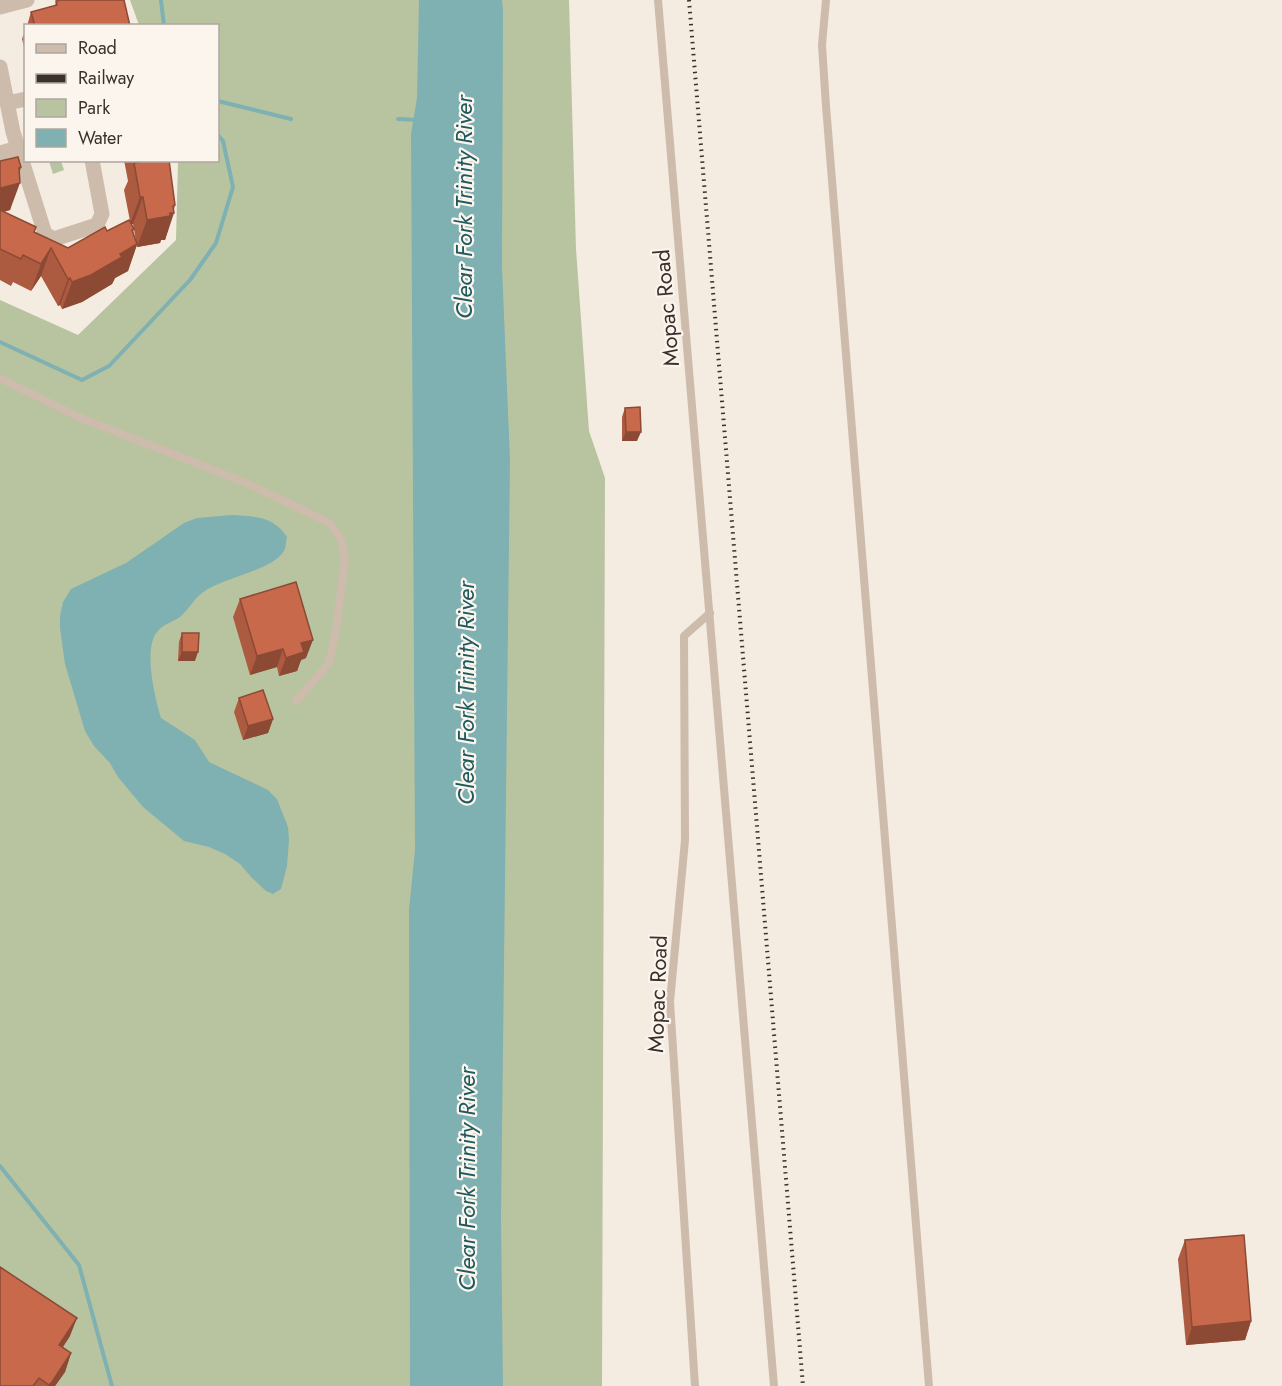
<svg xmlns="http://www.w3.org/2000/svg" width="1282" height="1386" font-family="Jost,sans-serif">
<rect width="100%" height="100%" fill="#f4ebe1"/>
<g fill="#b8c4a0">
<path d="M130,0H569L576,249L589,431L605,478L602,1386H0V300L78,335L176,240L178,161L218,160V26L139,25Z"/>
<path d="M49,161H61L64,170L53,174Z"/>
</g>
<g fill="#7fb0b2">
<path d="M419,0H502L503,9L502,267L510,460L501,1218L503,1386H410L409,910L415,850L411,134L417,98Z"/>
<path d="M231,515C253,516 274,516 287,537C286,541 286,547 284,551C272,571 222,577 202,593C194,599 188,610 180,617C173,622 163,624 157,632C143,649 155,698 161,718L195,740L209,762L268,790L277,799L288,827L289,840L287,866L281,889L273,894L266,891L252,878L240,864L225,854L209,847L184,841L143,807L118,777L110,763L94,746L85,731L65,664L60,628V616L63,602L71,589L126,563L184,523L197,518Z"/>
</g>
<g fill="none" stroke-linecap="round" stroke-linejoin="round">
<g stroke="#7fb0b2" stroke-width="4">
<path d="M161,0L164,26"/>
<path d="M218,101L291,119"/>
<path d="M398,119L418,120"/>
<path d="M0,342L82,380L109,366L190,280L216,243L233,187L223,141L218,135"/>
<path d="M0,1166L79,1265L112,1386"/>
</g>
<g stroke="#cdbbac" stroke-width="8">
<path d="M658,0L774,1386"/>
<path d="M826,0L822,45L826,106L929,1386"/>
<path d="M0,378L76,416L244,482L330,523L341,539L345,559L336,631L329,663L296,701"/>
<path d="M695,1386L670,1002L685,840L684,636L710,613"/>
</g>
<g stroke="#cdbbac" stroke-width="15">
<path d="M0,7L27,0"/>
<path d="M0,67L13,132L45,234L54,239L97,225L102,214L92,160"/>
<path d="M7,103L26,99"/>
<path d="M0,153L18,148"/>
</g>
<path stroke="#3b302b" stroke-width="4" stroke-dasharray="1.5 4.5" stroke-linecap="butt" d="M689,0L803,1386"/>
</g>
<g fill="#ac5a40" fill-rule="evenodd">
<path d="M56,1L130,26H27L31,12L55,6Z"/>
<path d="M26,28V54L22,39Z"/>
<path d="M124,160H169L174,209L165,240H161L160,243L137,247V245L128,271L115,278L112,284L82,302L62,309L60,305L58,306L41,276L31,291L13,282L11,286L0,280V161L21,167L10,210L3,212L34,232L68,248L130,221L124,190L128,181ZM131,224H133L136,241L133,231Z"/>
<path d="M625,408L637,441H622V417Z"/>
<path d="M240,599L306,658L301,660L297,671L279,676L277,667L250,675L233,617Z"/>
<path d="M182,633L195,661H178L179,642Z"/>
<path d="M239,698L273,719L268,733L243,740L234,712Z"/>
<path d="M1185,1240L1251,1321L1245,1340L1186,1345L1178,1259Z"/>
<path d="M70,1336L63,1347L71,1353L65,1372L55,1386H0Z"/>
</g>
<g fill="#8c4a34">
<path d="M21,167L14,184L20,183L10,210L0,213V191L1,188L19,168Z"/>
<path d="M140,197H143L133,224H130Z"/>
<path d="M175,205L173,213H174L165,240H161L160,243L137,247L147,220Z"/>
<path d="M134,229L126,251L137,244L128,271L115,278L112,284L82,302L62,309L72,282Z"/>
<path d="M51,248L41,276L31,291L41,264Z"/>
<path d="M70,278L60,305L58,306L68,279Z"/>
<path d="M626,432H641L637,441H622Z"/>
<path d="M313,640L306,658L301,660L297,671L279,676L286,658L301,643Z"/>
<path d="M283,649L277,667L250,675L257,656Z"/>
<path d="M182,652H198L195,661H178Z"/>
<path d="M273,719L268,733L243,740L248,726Z"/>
<path d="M77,1318L70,1336L52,1363L59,1345Z"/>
<path d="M1251,1321L1245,1340L1186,1345L1192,1327Z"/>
<path d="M71,1353L65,1372L55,1386H49Z"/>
</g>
<g fill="#c8694b" stroke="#8c4a34" stroke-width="1.5">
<path d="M60,0H124L130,26H35L31,12L57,5L56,1Z"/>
<path d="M18,157L21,167L19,168L20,183L1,188L2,192H0V161Z"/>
<path d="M139,160H169L175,205L173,206L174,213H170V216L147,220L143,197H140L134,163L139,162Z"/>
<path d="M0,210L36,227L34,232L68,248L105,227L107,231L129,220L134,229L132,230L137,244L120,254L122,257L91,275L72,282L70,278L68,279L51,248L41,264L23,255L21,259L0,249Z"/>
<path d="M640,407L641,432H626L625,408Z"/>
<path d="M296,582L313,640L301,643L304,652L286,658L283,649L257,656L240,599Z"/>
<path d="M182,633H199L198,652H182Z"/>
<path d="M263,690L273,719L248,726L239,698Z"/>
<path d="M1244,1235L1251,1321L1192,1327L1185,1240Z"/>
<path d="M0,1267L77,1318L59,1345L71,1353L52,1382L49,1385L39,1378L33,1386H0Z"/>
</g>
<g text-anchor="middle" stroke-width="4.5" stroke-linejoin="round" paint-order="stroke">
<g font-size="22" fill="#3b302b" stroke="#fbf5ee">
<text transform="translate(666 308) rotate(-95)" y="8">Mopac Road</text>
<text transform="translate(657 994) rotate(-88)" y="8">Mopac Road</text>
</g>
<g font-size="24" font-style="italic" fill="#1f5a5e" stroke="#fbf5ee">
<text transform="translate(464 207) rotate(-90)" y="8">Clear Fork Trinity River</text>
<text transform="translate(466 693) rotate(-90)" y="8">Clear Fork Trinity River</text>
<text transform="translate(467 1179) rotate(-90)" y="8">Clear Fork Trinity River</text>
</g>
</g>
<rect x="24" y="24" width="195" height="138" fill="#fbf5ee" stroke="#aea6a0" stroke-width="1.5"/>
<rect x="36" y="44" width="30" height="9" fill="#cdbbac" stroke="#aea6a0" stroke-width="1.5"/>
<text x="78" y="54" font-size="18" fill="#3b302b">Road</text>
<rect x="36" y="74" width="30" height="9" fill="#3b302b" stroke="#aea6a0" stroke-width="1.5"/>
<text x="78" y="84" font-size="18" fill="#3b302b">Railway</text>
<rect x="36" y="99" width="30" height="18" fill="#b8c4a0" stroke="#aea6a0" stroke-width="1.5"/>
<text x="78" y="114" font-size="18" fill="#3b302b">Park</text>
<rect x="36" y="129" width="30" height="18" fill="#7fb0b2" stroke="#aea6a0" stroke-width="1.5"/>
<text x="78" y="144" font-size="18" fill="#3b302b">Water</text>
</svg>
